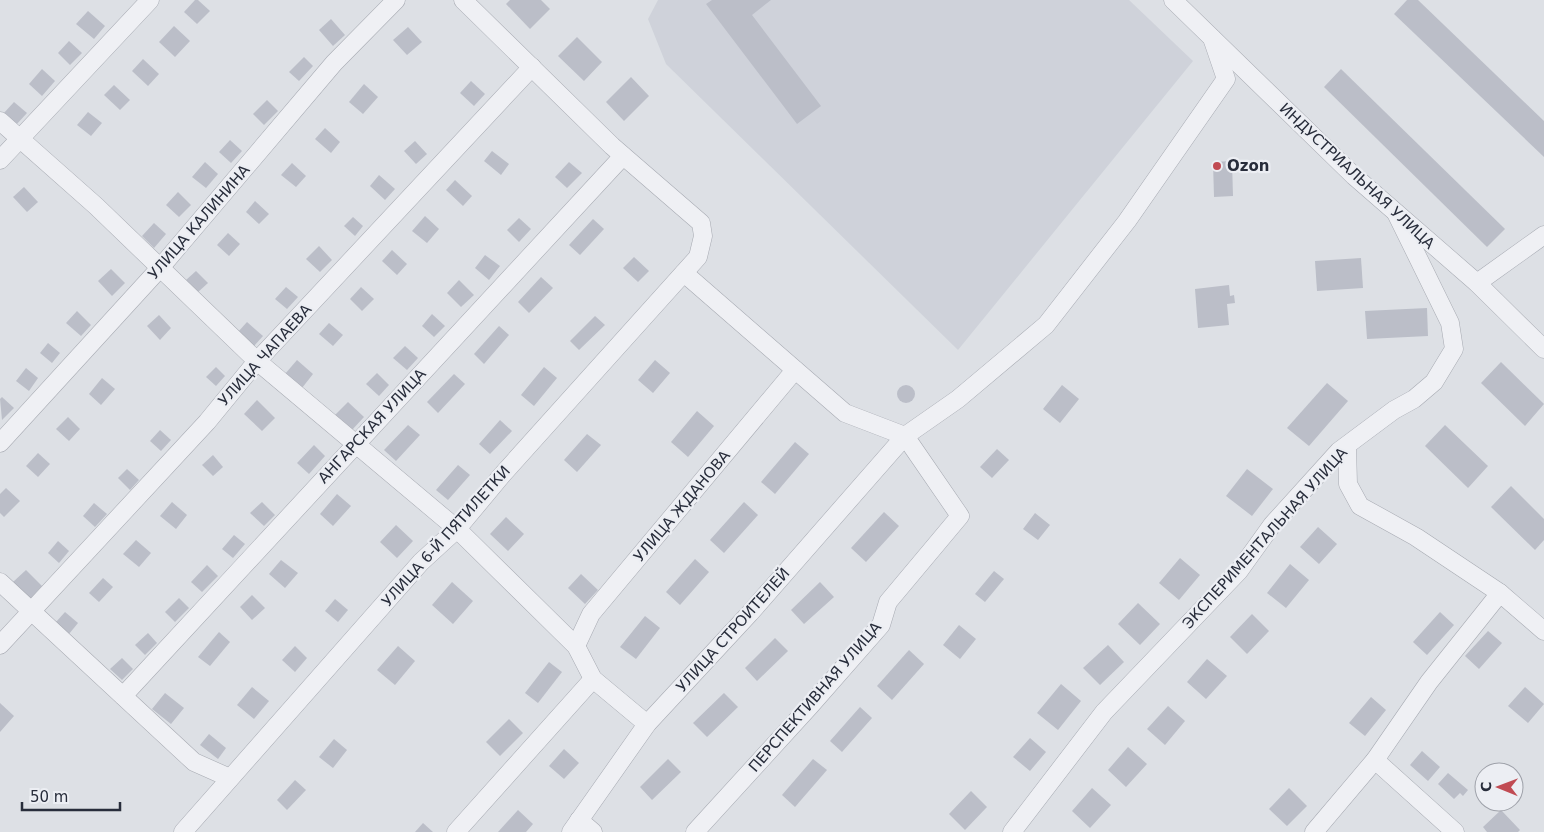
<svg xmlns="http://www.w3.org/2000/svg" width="1544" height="832" font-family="'DejaVu Sans',sans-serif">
<rect width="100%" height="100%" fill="#dde0e5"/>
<path fill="#cfd2da" d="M658,0H1129L1193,61L958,350L666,64L648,19Z"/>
<g fill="#bbbec8">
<path d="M195,0H198L210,11L197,24L184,12Z"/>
<path d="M510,0H541L550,9L530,29L506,4Z"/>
<path d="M712,0H771L752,15L821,106L797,124L706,4Z"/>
<path d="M1407,0H1418L1544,121V157L1394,14Z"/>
<path d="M88,11L105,26L94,39L76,24Z"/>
<path d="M331,19L345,35L333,46L319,30Z"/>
<path d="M174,26L190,41L175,57L159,42Z"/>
<path d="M408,27L422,42L407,55L393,40Z"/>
<path d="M577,37L602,62L584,81L558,56Z"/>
<path d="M69,41L82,53L70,65L58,53Z"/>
<path d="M304,57L313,66L299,81L289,72Z"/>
<path d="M143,59L159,74L148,86L132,71Z"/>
<path d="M42,69L55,81L42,96L29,84Z"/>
<path d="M1341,69L1505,229L1487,247L1324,87Z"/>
<path d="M631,77L649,96L624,121L606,102Z"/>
<path d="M471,81L485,94L474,106L460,93Z"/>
<path d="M364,84L378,97L363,114L349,102Z"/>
<path d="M114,85L130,100L120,110L104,95Z"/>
<path d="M267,100L278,111L264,125L253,114Z"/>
<path d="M14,102L27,113L16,125L3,114Z"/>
<path d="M88,112L102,123L91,136L77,125Z"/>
<path d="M325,128L340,142L331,153L315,139Z"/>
<path d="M230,140L242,151L231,163L219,152Z"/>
<path d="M415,141L427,154L416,164L404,151Z"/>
<path d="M492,151L509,164L501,175L484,161Z"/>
<path d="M1232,161L1233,196L1214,197L1213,162Z"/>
<path d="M205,162L218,174L206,188L192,177Z"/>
<path d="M569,162L582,173L567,188L555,177Z"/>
<path d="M292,163L306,176L296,187L281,175Z"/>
<path d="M379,175L395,189L385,200L370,186Z"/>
<path d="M455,180L472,196L463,206L446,190Z"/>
<path d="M24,187L38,202L27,212L13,197Z"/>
<path d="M178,192L191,205L179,217L166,205Z"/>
<path d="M255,201L269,214L259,224L246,212Z"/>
<path d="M425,216L439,229L427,243L412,231Z"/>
<path d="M353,217L363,226L355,236L344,226Z"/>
<path d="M519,218L531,229L519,242L507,230Z"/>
<path d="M593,219L604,229L580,255L569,245Z"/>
<path d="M154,223L166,234L154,248L142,236Z"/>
<path d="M228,233L240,244L229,256L217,245Z"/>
<path d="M319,246L332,260L320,272L306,259Z"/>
<path d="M392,250L407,264L397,275L382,261Z"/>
<path d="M485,255L500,266L489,280L475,268Z"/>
<path d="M634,257L649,271L638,282L623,268Z"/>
<path d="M1361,258L1363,288L1317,291L1315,261Z"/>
<path d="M111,269L125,283L112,296L98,281Z"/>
<path d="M196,271L208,283L197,293L186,280Z"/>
<path d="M541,277L553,288L529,313L518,302Z"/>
<path d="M459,280L474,295L461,307L447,293Z"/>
<path d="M1229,285L1230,296L1234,295L1235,303L1227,304L1229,325L1198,328L1195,289Z"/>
<path d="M286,287L298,297L287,309L275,299Z"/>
<path d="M361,287L374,299L362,311L350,299Z"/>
<path d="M1427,308L1428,336L1367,339L1365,311Z"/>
<path d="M77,311L91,325L81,336L66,323Z"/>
<path d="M432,314L445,326L434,337L422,326Z"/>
<path d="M159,315L171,328L160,340L147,326Z"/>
<path d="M595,316L605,325L579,350L570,341Z"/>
<path d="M247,322L263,336L254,346L238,332Z"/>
<path d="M329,323L343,335L333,346L319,334Z"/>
<path d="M499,326L509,335L484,364L474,354Z"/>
<path d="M48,343L60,353L52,363L40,353Z"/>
<path d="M405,346L418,358L407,370L393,358Z"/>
<path d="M297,360L313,374L302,388L285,374Z"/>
<path d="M655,360L670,373L653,393L638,380Z"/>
<path d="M1501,362L1544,404L1525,426L1481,383Z"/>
<path d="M216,367L225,376L216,386L206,377Z"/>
<path d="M544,367L557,378L534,406L521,395Z"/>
<path d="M26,368L38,378L29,391L16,381Z"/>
<path d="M377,373L389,385L379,396L366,384Z"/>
<path d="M454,374L465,384L438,413L427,402Z"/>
<path d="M102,378L115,389L101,405L89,394Z"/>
<path d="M1327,383L1348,401L1309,446L1287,428Z"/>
<path d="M1062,385L1079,399L1060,423L1043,409Z"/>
<circle cx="906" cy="394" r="9"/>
<path d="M2,397L14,408L2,420L0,399Z"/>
<path d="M257,400L275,418L262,431L244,414Z"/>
<path d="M348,402L364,417L352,430L335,415Z"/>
<path d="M697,411L714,426L688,457L671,442Z"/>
<path d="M68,417L80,429L69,441L56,429Z"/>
<path d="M500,420L512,431L490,454L479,444Z"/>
<path d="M408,425L420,435L396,461L384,450Z"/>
<path d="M1445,425L1488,466L1468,488L1425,446Z"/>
<path d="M160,430L171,440L161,451L150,441Z"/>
<path d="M587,434L601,445L577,472L564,460Z"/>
<path d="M795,442L809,454L775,494L761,482Z"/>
<path d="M314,445L325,456L309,474L297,463Z"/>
<path d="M997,449L1009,460L992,478L980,467Z"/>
<path d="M38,453L50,464L38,477L26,466Z"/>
<path d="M213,455L223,467L213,476L202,465Z"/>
<path d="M458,465L470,475L448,500L436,490Z"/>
<path d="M127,469L139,480L130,490L118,478Z"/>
<path d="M1247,469L1273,489L1252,516L1226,496Z"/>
<path d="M1511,486L1544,519V540L1535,550L1491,507Z"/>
<path d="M6,488L20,501L4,517L0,513V494Z"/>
<path d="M337,494L351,506L333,526L320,514Z"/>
<path d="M172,502L187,515L176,529L160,516Z"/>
<path d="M262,502L275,515L264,526L250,513Z"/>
<path d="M744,502L758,515L724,553L710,540Z"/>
<path d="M94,503L107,514L95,527L83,516Z"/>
<path d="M884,512L899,526L866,562L851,548Z"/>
<path d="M1035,513L1050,525L1038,540L1023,529Z"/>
<path d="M506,517L524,534L508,551L490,534Z"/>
<path d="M396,525L413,541L397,558L380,542Z"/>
<path d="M1318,527L1337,544L1319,564L1300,547Z"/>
<path d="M234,535L245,544L233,558L222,549Z"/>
<path d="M136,540L151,553L139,567L123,554Z"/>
<path d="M58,541L69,551L59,563L48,553Z"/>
<path d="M1180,558L1200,575L1179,600L1159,583Z"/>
<path d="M695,559L709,572L680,605L666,592Z"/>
<path d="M281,560L298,573L285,588L269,574Z"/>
<path d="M1290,564L1309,580L1286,608L1267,593Z"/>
<path d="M207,565L218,576L202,592L191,582Z"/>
<path d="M26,570L42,586L30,599L13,582Z"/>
<path d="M994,571L1004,579L985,602L975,594Z"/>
<path d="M581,574L598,590L585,604L568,588Z"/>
<path d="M103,578L113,587L99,602L89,593Z"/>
<path d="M452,582L473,601L453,624L432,605Z"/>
<path d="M820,582L834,597L804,624L791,610Z"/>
<path d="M252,595L265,608L252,620L240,607Z"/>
<path d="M179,598L189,608L175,622L165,612Z"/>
<path d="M335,599L348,610L338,622L325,611Z"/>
<path d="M1138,603L1160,624L1140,645L1118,624Z"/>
<path d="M65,612L78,623L69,634L56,622Z"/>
<path d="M1440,612L1454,625L1427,655L1413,642Z"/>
<path d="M1252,614L1269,631L1247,654L1230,637Z"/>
<path d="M645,616L660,628L636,659L620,647Z"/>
<path d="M959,625L976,639L960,659L943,645Z"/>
<path d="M1488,631L1502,643L1479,669L1465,656Z"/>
<path d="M219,632L230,642L210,666L198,657Z"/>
<path d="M148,633L157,643L145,655L135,645Z"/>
<path d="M775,638L788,651L757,681L745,668Z"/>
<path d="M1108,645L1124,662L1100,685L1083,668Z"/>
<path d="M295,646L307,658L295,672L282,660Z"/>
<path d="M398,646L415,661L395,685L377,670Z"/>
<path d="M909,650L924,664L892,700L877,686Z"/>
<path d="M122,658L133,669L122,680L110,669Z"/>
<path d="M1207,659L1227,676L1206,699L1187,682Z"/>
<path d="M549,662L562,672L538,703L525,693Z"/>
<path d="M1061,684L1081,701L1058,730L1037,713Z"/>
<path d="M252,687L269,701L254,719L237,705Z"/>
<path d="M1525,687L1544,704L1528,723L1508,706Z"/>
<path d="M165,693L184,708L171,724L152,709Z"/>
<path d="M724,693L738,707L707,737L693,723Z"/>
<path d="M1371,697L1386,710L1365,736L1349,723Z"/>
<path d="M0,703L14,716L0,732Z"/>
<path d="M1168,706L1185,721L1165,745L1147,729Z"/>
<path d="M860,707L872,718L842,752L830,741Z"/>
<path d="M509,719L523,733L500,756L486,742Z"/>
<path d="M209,734L226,748L218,759L200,745Z"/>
<path d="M1030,738L1046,752L1030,771L1013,757Z"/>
<path d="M334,739L347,750L333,768L319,757Z"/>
<path d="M1128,747L1147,764L1126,787L1108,770Z"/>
<path d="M564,749L579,763L564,779L549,766Z"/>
<path d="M1422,751L1440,767L1428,781L1410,765Z"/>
<path d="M668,759L681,772L652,800L640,787Z"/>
<path d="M813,759L827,770L795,807L782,795Z"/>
<path d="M1448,773L1468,790L1463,796L1460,793L1454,799L1438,784Z"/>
<path d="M295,780L306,790L287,810L277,800Z"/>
<path d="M1092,788L1111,805L1090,828L1072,811Z"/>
<path d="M1289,788L1307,806L1287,826L1269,809Z"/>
<path d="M971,791L987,807L965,830L949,814Z"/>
<path d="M518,810L533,824L526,832H498Z"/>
<path d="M1501,810L1520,830L1518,832H1487L1483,827Z"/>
<path d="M423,823L433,832H415Z"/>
</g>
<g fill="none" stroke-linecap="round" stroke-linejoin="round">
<g stroke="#a7aab2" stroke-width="19">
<g id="minor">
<path d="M1173,0L1354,176L1477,283L1544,349"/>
<path d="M0,121L96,206L257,361L457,529L576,646L593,679L647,724"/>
<path d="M0,160L150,0"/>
<path d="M684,273L845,413L905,436"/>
<path d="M1477,283L1544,235"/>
<path d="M0,443L160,268L334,63L396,0"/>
<path d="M1347,446L1348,484L1360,506L1416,537L1500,593"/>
<path d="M0,582L194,762L230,778"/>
<path d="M0,645L207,422L257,361L532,67"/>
<path d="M576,646L591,614L795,370"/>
<path d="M123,696L623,156"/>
<path d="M579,820L593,832"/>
<path d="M183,832L421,562L457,529L502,475L698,257L703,236L701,223L612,146L463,0"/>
<path d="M456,832L593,679"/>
<path d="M571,832L647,724L750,613L905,436L958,399L1046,325L1127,221L1226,79L1212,38"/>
<path d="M695,832L810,706L881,625L888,602L960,516L905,436"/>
<path d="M1012,832L1104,712L1239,571L1272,525L1339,451L1394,410L1414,399L1434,382L1454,349L1450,323L1396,213"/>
<path d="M1314,832L1375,760"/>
<path d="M1455,832L1375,760L1429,682L1500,593L1544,631"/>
</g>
</g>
<use href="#minor" stroke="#eff0f4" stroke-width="18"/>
</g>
<circle fill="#c14b53" stroke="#eceef3" stroke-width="2" cx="1217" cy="166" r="5"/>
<g text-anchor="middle" stroke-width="4.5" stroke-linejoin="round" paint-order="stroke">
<g font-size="15" font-weight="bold" fill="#282d3b" stroke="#eceef3" text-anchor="start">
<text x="1227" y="171">Ozon</text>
</g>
<g font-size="15" fill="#282d3b" stroke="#eceef3">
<text transform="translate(1357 176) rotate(43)" y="5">ИНДУСТРИАЛЬНАЯ УЛИЦА</text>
<text transform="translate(199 222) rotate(-49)" y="5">УЛИЦА КАЛИНИНА</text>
<text transform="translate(265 355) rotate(-48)" y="5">УЛИЦА ЧАПАЕВА</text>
<text transform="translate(372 426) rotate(-47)" y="5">АНГАРСКАЯ УЛИЦА</text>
<text transform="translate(682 506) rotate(-50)" y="5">УЛИЦА ЖДАНОВА</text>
<text transform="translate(446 536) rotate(-48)" y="5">УЛИЦА 6-Й ПЯТИЛЕТКИ</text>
<text transform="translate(1265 538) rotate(-48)" y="5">ЭКСПЕРИМЕНТАЛЬНАЯ УЛИЦА</text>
<text transform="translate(733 630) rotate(-48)" y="5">УЛИЦА СТРОИТЕЛЕЙ</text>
<text transform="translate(815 697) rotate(-49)" y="5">ПЕРСПЕКТИВНАЯ УЛИЦА</text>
</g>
</g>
<g transform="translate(1499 787) rotate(271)"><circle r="24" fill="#eceef3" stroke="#9ea1a9"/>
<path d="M0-4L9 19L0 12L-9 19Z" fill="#c14b53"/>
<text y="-8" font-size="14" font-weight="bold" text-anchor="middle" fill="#282d3b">С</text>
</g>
<path d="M22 802v8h98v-8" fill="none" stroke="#282d3b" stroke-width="2.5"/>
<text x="30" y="802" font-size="15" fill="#282d3b" stroke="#eceef3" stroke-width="4" paint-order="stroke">50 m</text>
</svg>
